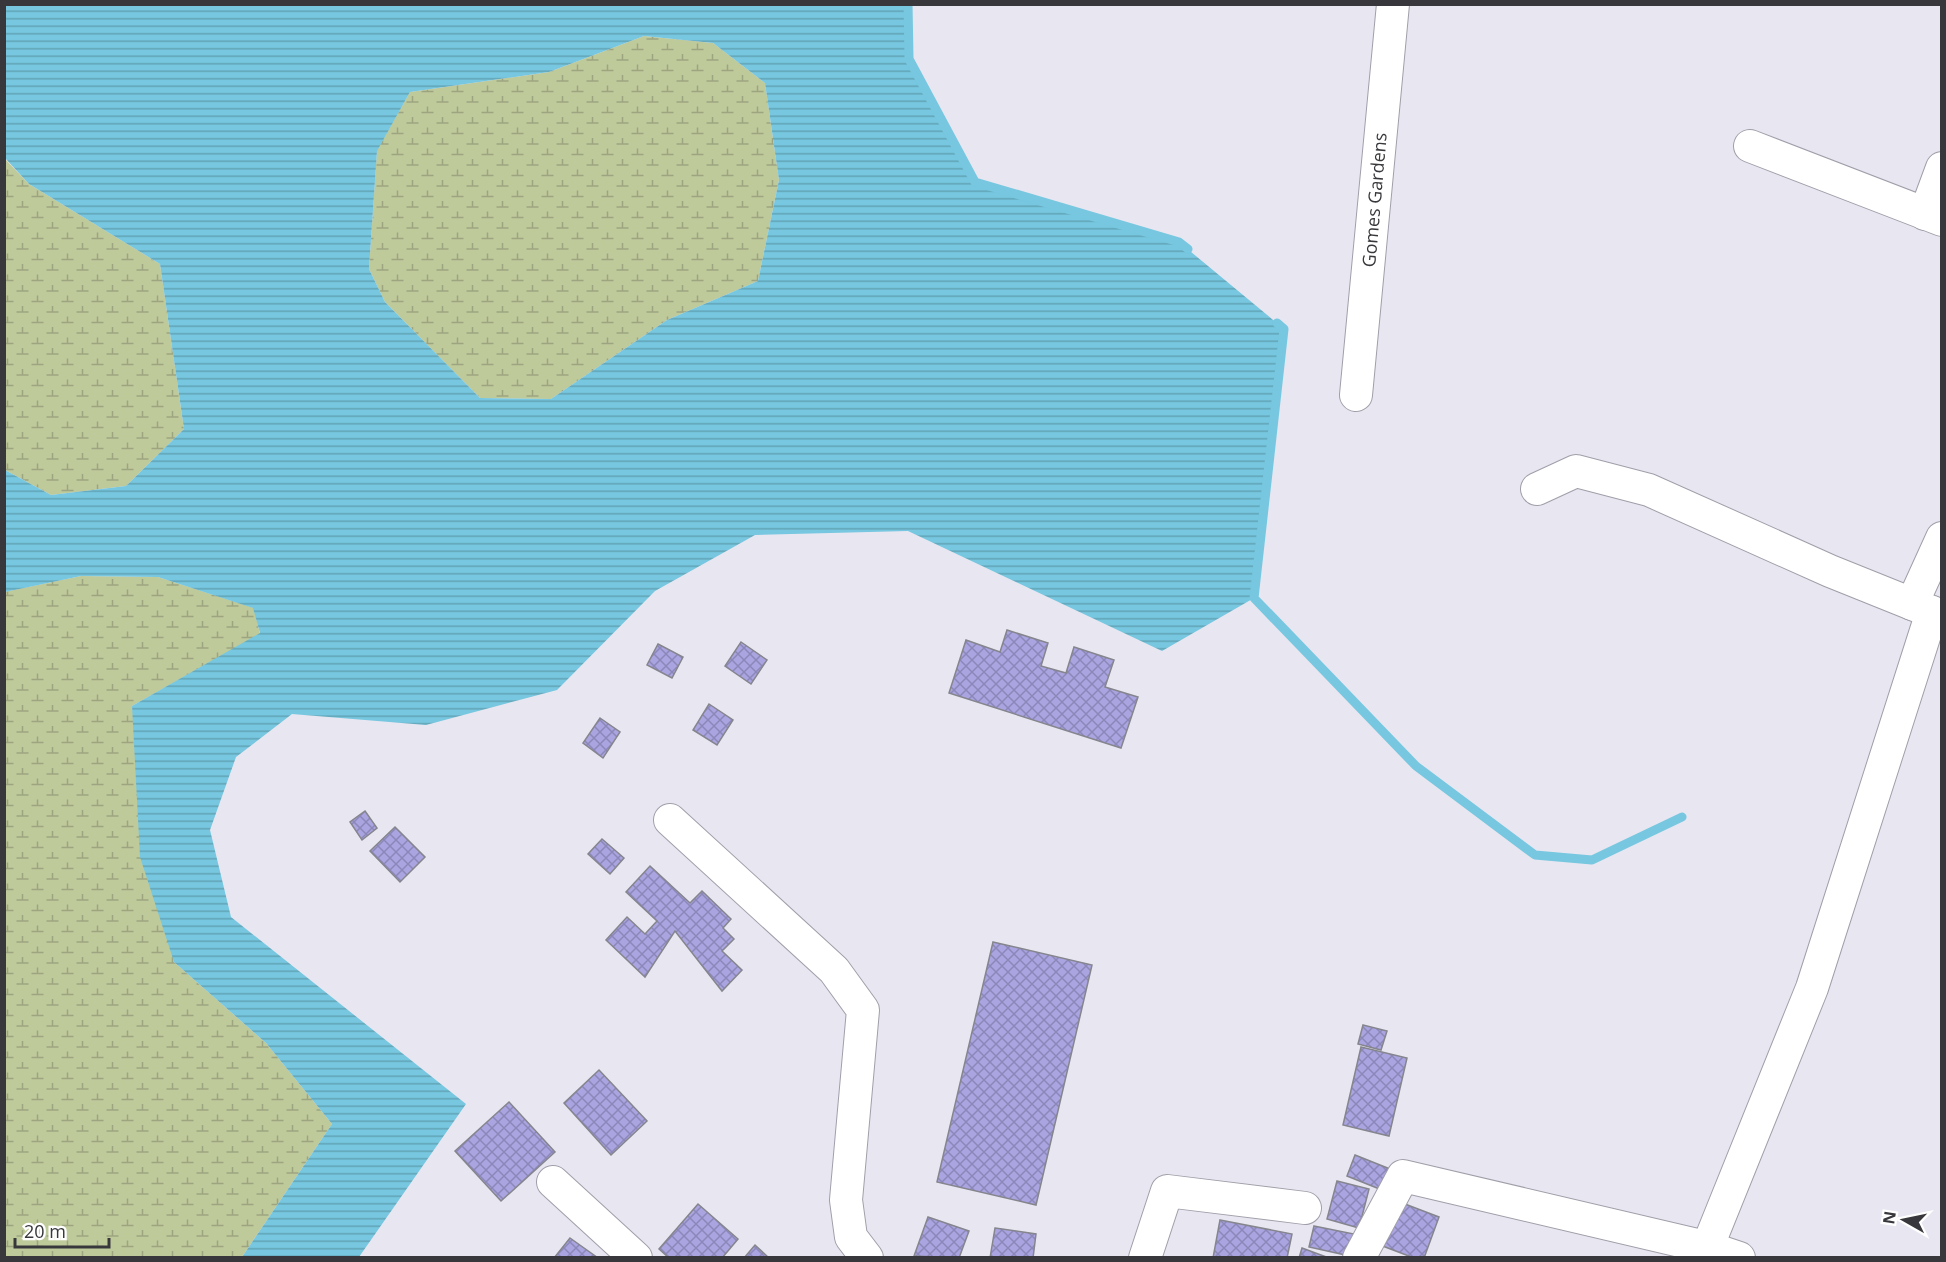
<svg xmlns="http://www.w3.org/2000/svg" width="1946" height="1262" font-family="'Open Sans',sans-serif">
<defs>
<pattern id="wetland-marsh" width="20" height="14" patternUnits="userSpaceOnUse" patternTransform="scale(1.5)"><rect width="20" height="14" fill="#bfca9b"/><path d="M1 5h8M5 5V1M11 12h8M15 12V8" fill="none" stroke="#9ca580"/></pattern>
<pattern id="water-rules" width="6" height="5" patternUnits="userSpaceOnUse" patternTransform="scale(1.5)"><rect width="6" height="5" fill="#76c7df"/><path d="M0 2.5h6" fill="none" stroke="#62a3b6"/></pattern>
<pattern id="building-cross-hatch" width="8" height="8" patternUnits="userSpaceOnUse" patternTransform="scale(1.5)"><rect width="8" height="8" fill="#aaa4e1"/><path d="M0 0l8 8M0 8l8-8" fill="none" stroke="#8b87b8"/></pattern>
</defs>
<rect width="100%" height="100%" fill="#e7e6f1"/>
<g fill="url(#wetland-marsh)">
<path d="M644,36L713,43L765,83L779,180L758,281L667,320L551,399L480,398L385,302L369,269L377,150L410,92L549,72Z"/>
<path d="M4,158L29,184L160,264L184,429L126,486L51,495L5,470Z"/>
<path d="M81,576L158,577L254,608L260,634L132,706L174,962L266,1043L332,1124L242,1257H5L4,592Z"/>
</g>
<path fill="url(#water-rules)" fill-rule="evenodd" d="M5,4L908,5L909,59L975,182L1179,242L1284,329L1254,598L1162,651L908,531L755,535L655,591L557,690L426,725L292,714L236,757L210,830L231,917L466,1104L359,1257H242L332,1124L266,1043L174,962L140,857L132,706L260,633L253,608L158,577L81,576L5,592V470L51,495L126,486L184,429L160,264L29,184L5,158ZM644,36L713,43L765,83L779,180L758,281L667,320L551,399L480,398L385,302L369,269L377,151L410,92L549,72Z"/>
<g fill="none" stroke-linecap="round" stroke-linejoin="round">
<g stroke="#76c7df" stroke-width="9">
<path d="M908,4L909,59L975,182L1179,242L1188,249"/>
<path d="M1277,323L1284,329L1254,598L1416,766L1535,855L1592,860L1682,817"/>
</g>
</g>
<g fill="url(#building-cross-hatch)" stroke="#85858e" stroke-width="1.5">
<path d="M1007,630L1048,643L1041,666L1066,673L1074,647L1114,660L1105,687L1138,697L1121,748L949,693L966,640L1000,652Z"/>
<path d="M741,642L767,660L751,684L725,666Z"/>
<path d="M658,644L683,657L672,678L647,665Z"/>
<path d="M709,704L733,720L717,745L693,730Z"/>
<path d="M600,718L620,732L603,758L583,743Z"/>
<path d="M365,811L377,828L362,840L350,822Z"/>
<path d="M395,827L425,857L400,882L370,851Z"/>
<path d="M602,839L624,858L610,874L588,854Z"/>
<path d="M650,866L690,903L702,891L731,919L723,928L734,939L722,951L742,970L722,991L675,931L645,977L606,940L627,917L645,934L657,921L626,892Z"/>
<path d="M993,942L1092,965L1036,1205L937,1182Z"/>
<path d="M1363,1025L1387,1031L1381,1050L1358,1044Z"/>
<path d="M1361,1047L1407,1058L1389,1136L1343,1125Z"/>
<path d="M599,1070L647,1121L611,1155L564,1103Z"/>
<path d="M509,1102L555,1152L501,1201L455,1151Z"/>
<path d="M1355,1155L1390,1169L1382,1190L1347,1176Z"/>
<path d="M1337,1181L1369,1189L1359,1228L1327,1219Z"/>
<path d="M1397,1201L1439,1217L1424,1258H1414L1380,1245Z"/>
<path d="M698,1204L738,1239L722,1258H669L659,1249Z"/>
<path d="M928,1217L969,1231L959,1258L914,1256Z"/>
<path d="M1220,1220L1292,1234L1287,1258H1213Z"/>
<path d="M1314,1226L1354,1234L1350,1256L1309,1247Z"/>
<path d="M995,1228L1036,1234L1033,1258H990Z"/>
<path d="M570,1238L598,1258H554Z"/>
<path d="M755,1245L769,1258H744Z"/>
<path d="M1302,1248L1329,1258H1299Z"/>
</g>
<g fill="none" stroke-linecap="round" stroke-linejoin="round">
<g stroke="#a09fa9" stroke-width="34">
<g id="minor">
<path d="M1750,146L1942,220"/>
<path d="M1925,214L1942,168"/>
<path d="M1356,395L1393,4"/>
<path d="M1537,489L1576,471L1649,490L1830,571L1932,612"/>
<path d="M1912,604L1942,538"/>
<path d="M670,820L834,970L863,1010L846,1200L851,1237L867,1258"/>
<path d="M553,1182L636,1258"/>
<path d="M1145,1258L1167,1191L1305,1208"/>
<path d="M1359,1258L1403,1176L1706,1247L1739,1258"/>
<path d="M1703,1258L1812,988L1932,612L1942,616"/>
</g>
</g>
<use href="#minor" stroke="#fff" stroke-width="32"/>
</g>
<g text-anchor="middle" stroke-width="4.5" stroke-linejoin="round" paint-order="stroke">
<g font-size="18" fill="#38383c" stroke="#fff">
<text transform="translate(1375 200) rotate(-85)" y="6">Gomes Gardens</text>
</g>
</g>
<rect width="1946" height="1262" fill="none" stroke="#38383c" stroke-width="12"/>
<g transform="translate(1904 1220) rotate(279)" stroke="#ffffff" stroke-width="4.5" paint-order="stroke">
<path d="M0-4.5L10 22L0 15L-10 22Z" fill="#38383c"/>
<text y="-9" font-size="16" font-weight="bold" text-anchor="middle" fill="#38383c">N</text>
</g>
<path d="M15 1238v9h94v-9" fill="none" stroke="#38383c" stroke-width="3"/>
<text x="24" y="1238" font-size="18" fill="#38383c" stroke="#ffffff" stroke-width="4.5" paint-order="stroke">20 m</text>
</svg>
